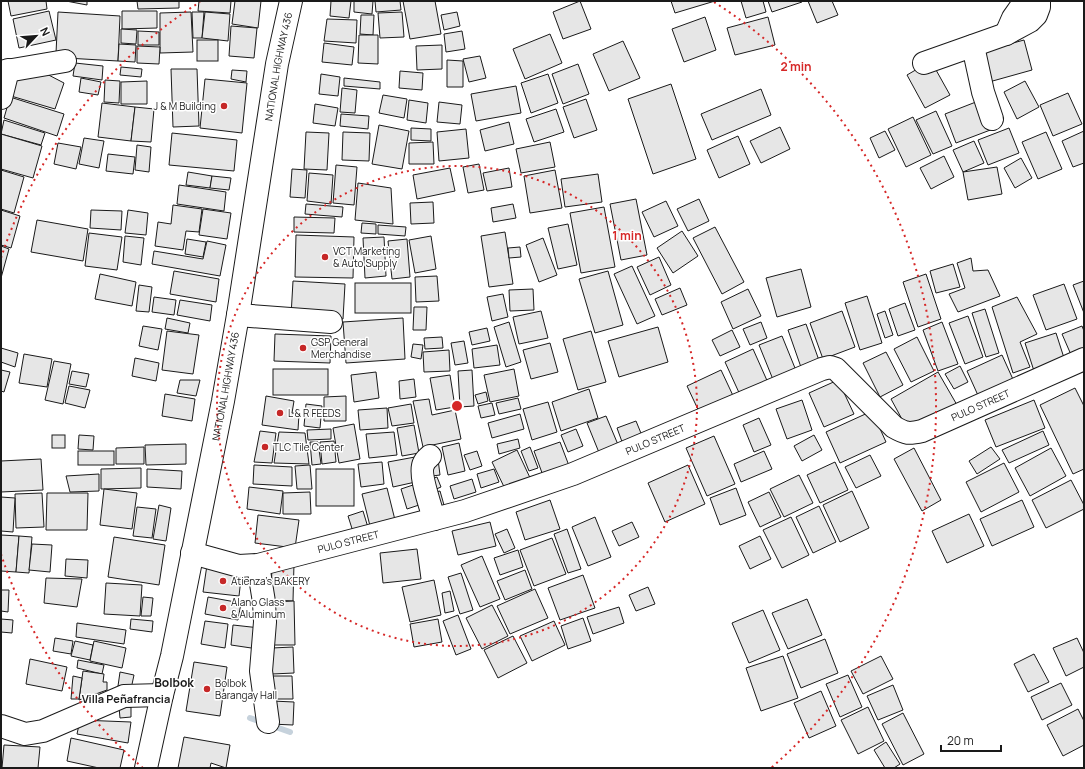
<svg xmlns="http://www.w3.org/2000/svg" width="1085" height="769" font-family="Manrope,sans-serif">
<rect width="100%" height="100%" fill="#fff"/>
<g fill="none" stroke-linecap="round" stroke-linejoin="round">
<path stroke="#c6d2dc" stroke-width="6" d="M250,718L290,732"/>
</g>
<g fill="#e6e6e6" stroke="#1a1a1a">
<path d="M8,1H46L47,9L11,16Z"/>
<path d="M66,1H87V5Z"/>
<path d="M137,1H179V8L138,9Z"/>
<path d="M199,1H231L230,13L198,11Z"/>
<path d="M235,1H261L258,28L232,24Z"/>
<path d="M331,1H351L349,18L330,16Z"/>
<path d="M354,1H373L372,14L354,12Z"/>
<path d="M375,1H400L401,10L376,12Z"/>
<path d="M403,1H435L441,34L410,39Z"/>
<path d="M580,1L591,29L563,39L553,12Z"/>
<path d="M671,1H715L675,13Z"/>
<path d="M741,1H763L766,12L746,18Z"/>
<path d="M768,1H802V2L772,12Z"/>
<path d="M808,1H832L838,15L817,23Z"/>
<path d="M49,11L56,40L19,48L13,19Z"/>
<path d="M122,11H157V28L122,29Z"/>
<path d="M58,12L120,16L118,61L66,58L56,53Z"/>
<path d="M191,12L193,52L160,53V13Z"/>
<path d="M192,12H204L202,38H193Z"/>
<path d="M205,12L230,14L228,41L202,38Z"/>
<path d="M402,12L404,37L380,38L378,13Z"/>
<path d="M457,12L460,26L444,30L441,15Z"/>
<path d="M361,15H374L373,35L360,34Z"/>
<path d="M705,17L716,50L684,62L672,29Z"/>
<path d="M768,17L775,45L735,55L727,28Z"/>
<path d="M327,19L357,20L356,43L324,41Z"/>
<path d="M231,26L257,28L254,58L229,56Z"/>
<path d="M121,29L137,30L136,44L121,43Z"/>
<path d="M138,31L159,32V45H138Z"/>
<path d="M462,31L465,49L446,52L444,34Z"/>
<path d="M550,34L562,63L525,79L513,49Z"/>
<path d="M359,35H378V64L358,63Z"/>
<rect x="197" y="40" width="21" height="21"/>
<path d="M1024,40L1032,70L989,82L980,52Z"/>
<path d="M623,41L640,78L609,91L593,54Z"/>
<path d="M324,43L354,47L352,65L322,62Z"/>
<path d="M119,44L136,45L135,62L118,61Z"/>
<path d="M442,45V69L417,70L416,46Z"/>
<path d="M137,46L160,47L159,64L137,63Z"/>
<path d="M480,56L486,78L469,82L463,59Z"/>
<path d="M447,60L463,61V87H447Z"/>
<path d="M931,61L950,95L925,108L907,75Z"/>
<path d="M75,63L103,66L102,80L73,76Z"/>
<path d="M578,64L589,94L563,104L552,74Z"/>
<path d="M121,67L142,69L141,77L120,75Z"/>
<path d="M171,69H197L199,126L173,127Z"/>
<path d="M39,70L64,83L55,109L11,96L17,73Z"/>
<path d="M232,70L247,71L246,82L231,79Z"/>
<path d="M400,71L423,73L422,90L399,88Z"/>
<path d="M321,74L340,77L338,96L319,94Z"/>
<path d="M548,74L558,103L531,113L521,83Z"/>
<path d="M81,78L101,82L98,95L79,92Z"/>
<path d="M344,78L380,82V89L344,86Z"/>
<path d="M205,79L247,83L242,133L200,128Z"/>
<path d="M105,80L120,81L119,103L104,102Z"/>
<path d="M147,81V104H121V82Z"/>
<path d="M1025,81L1039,107L1017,119L1004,92Z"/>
<path d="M671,84L696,159L653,174L628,99Z"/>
<path d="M516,86L521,113L476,121L471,94Z"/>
<path d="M342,88L357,90L355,113L340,112Z"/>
<path d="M761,89L771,115L712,140L701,114Z"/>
<path d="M1068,93L1082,124L1053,136L1040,105Z"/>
<path d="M383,95L407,99L404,118L379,113Z"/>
<path d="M10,97L64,114L57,136L4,118Z"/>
<path d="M586,99L597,130L574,138L563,107Z"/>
<path d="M409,100L428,103L426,123L407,120Z"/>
<path d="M981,100L993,129L956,143L945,114Z"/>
<path d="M439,102L462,105L460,124L437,122Z"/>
<path d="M102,103L135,107L131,141L98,137Z"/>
<path d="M315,104L338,108L335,126L313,123Z"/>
<path d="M135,107L154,109L151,142L131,141Z"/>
<path d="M556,109L564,132L534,142L526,119Z"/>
<path d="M936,111L952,146L933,154L916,120Z"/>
<path d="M341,114L369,116L368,129L340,126Z"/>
<path d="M913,117L931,155L906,167L888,129Z"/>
<path d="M4,120L45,133L41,145L1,134Z"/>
<path d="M509,122L514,144L485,151L480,130Z"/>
<path d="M379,125L409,131L402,169L372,164Z"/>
<path d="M780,127L790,149L761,163L750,141Z"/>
<path d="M411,128L431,129V141L411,140Z"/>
<path d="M1009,128L1019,153L988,165L978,140Z"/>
<path d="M466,129L469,158L439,161L437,132Z"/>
<path d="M885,131L895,150L879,158L870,138Z"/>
<path d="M1084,131V163L1073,167L1062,141Z"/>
<path d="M306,132L329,133L327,170L304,169Z"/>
<path d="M343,132L370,133L369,161L342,160Z"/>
<path d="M1046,132L1062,169L1038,179L1022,142Z"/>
<path d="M172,133L237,140L234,171L169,165Z"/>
<path d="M1,134L42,146L33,178L1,169Z"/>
<path d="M738,136L750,164L719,178L707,150Z"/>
<path d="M84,138L104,141L99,168L79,164Z"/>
<path d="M974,141L984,163L963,172L953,150Z"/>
<path d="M433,142L434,164H409V143Z"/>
<path d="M550,142L555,167L521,173L516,149Z"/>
<path d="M58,143L81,147L76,169L54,164Z"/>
<path d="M137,145L151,147L149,172L135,170Z"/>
<path d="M108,154L135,157L133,174L106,171Z"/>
<path d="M944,156L954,177L931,189L920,168Z"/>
<path d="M1021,158L1032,178L1015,188L1004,168Z"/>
<path d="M479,164L484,190L468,193L463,167Z"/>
<path d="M336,165L357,167L354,205L333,203Z"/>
<path d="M997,167L1002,194L968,200L963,172Z"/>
<path d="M450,168L455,191L417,199L413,175Z"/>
<path d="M509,168L512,187L487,191L483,173Z"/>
<path d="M292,169L307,170L305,198L290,197Z"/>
<path d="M1,170L24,177L14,213L1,209Z"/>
<path d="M555,170L562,208L530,213L524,176Z"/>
<path d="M188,172L212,176L210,188L186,185Z"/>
<path d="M309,173L333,175L331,204L307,201Z"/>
<path d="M598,174L602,202L565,207L561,179Z"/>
<path d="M212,176L231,178L229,190L210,188Z"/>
<path d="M358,183L391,188L393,224L355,220Z"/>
<path d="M179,185L226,192L224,211L177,204Z"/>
<path d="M636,199L647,255L621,260L610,204Z"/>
<path d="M699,199L709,221L688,231L677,209Z"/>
<path d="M666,201L678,226L654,237L642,212Z"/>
<path d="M433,202L434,223L411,224L410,203Z"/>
<path d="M306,204L343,207L342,217L305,214Z"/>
<path d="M513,204L516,218L493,222L491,208Z"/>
<path d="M173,205L202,209L199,232L186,231L183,250L155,246L158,222L171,224Z"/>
<path d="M604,207L615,267L581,273L570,213Z"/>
<path d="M203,209L231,213L227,239L199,235Z"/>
<path d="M1,210L20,216L11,248L1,245Z"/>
<path d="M91,210L122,211L121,230L90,228Z"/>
<path d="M128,210L148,213L146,235L125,233Z"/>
<path d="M294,217L335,218L334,233L294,232Z"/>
<path d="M37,220L88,229L83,261L31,252Z"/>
<path d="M362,223L376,224V234L361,233Z"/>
<path d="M568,224L577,265L558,269L548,228Z"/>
<path d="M378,225L406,227L405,236L378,234Z"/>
<path d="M715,227L744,282L722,294L693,238Z"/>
<path d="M682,231L698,256L673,273L657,248Z"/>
<path d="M505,232L513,284L489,287L481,236Z"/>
<path d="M89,233L122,237L117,270L85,266Z"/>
<path d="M296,235L354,237L353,278L295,277Z"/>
<path d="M125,236L144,238L141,265L123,262Z"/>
<path d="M431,236L436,269L415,273L409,240Z"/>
<path d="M384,237L386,276L365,278L363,238Z"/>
<path d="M543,238L557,275L539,282L526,245Z"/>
<path d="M187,239L206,242L203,257L185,254Z"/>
<path d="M407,239L410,277L392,279L388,241Z"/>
<path d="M207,241L226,245L220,276L152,264L154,251L203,259Z"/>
<path d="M1,246L9,249L1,278Z"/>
<path d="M520,247L521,257L509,258L508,248Z"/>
<path d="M659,257L671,285L650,295L637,267Z"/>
<path d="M971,258L973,271L988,270L1000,296L958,312L949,294L965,288L957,263Z"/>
<path d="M953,264L960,287L936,293L930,271Z"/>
<path d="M632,266L655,316L637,324L614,274Z"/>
<path d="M801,269L811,307L777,317L766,278Z"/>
<path d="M174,271L219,279L216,302L170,294Z"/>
<path d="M608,271L623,325L595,333L579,279Z"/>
<path d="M100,274L136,282L132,306L95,299Z"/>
<path d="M926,274L941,319L918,327L903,282Z"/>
<path d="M437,276L439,301L416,302L415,277Z"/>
<path d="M293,281L345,284L343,319L291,316Z"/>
<path d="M1084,281V313L1073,285Z"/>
<rect x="355" y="283" width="56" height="30"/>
<path d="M1064,284L1077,319L1046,330L1033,295Z"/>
<path d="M139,285L152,287L149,312L136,311Z"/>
<path d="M680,288L687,305L662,315L655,299Z"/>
<path d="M533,289L534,310L510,311L509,290Z"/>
<path d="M748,289L761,316L733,329L721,302Z"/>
<path d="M503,294L508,317L492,321L487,297Z"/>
<path d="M867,296L882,343L860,350L845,303Z"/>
<path d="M154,297L176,300L174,315L152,312Z"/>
<path d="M1017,297L1037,334L1020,342L1030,367L1013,373L992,307Z"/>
<path d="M180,300L212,305L210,321L177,315Z"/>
<path d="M905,303L915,330L898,336L889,309Z"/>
<path d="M414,307H427L426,330H413Z"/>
<path d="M985,309L999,353L986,357L972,313Z"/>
<path d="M541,311L548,338L519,344L513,317Z"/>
<path d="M842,311L855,347L823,359L810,323Z"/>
<path d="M885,311L893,335L885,338L877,314Z"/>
<path d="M968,316L983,357L965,364L949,323Z"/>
<path d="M167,318L190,323L188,333L165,329Z"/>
<path d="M403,318L405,359L346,363L343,322Z"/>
<path d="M509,322L521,362L506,367L494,327Z"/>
<path d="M761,322L767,338L750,345L743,329Z"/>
<path d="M942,322L958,364L938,371L923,330Z"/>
<path d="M806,324L821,366L803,373L788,330Z"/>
<path d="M143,326L162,329L158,350L139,346Z"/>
<path d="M1082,326L1084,331V352L1072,357L1062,334Z"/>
<path d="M658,327L668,362L619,377L608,341Z"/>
<path d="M487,328L490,341L472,345L469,332Z"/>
<path d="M732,330L740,347L720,356L712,340Z"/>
<path d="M167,331L199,335L193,374L162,370Z"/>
<path d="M591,331L606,382L578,390L563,339Z"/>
<path d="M1056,333L1065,361L1034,371L1025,343Z"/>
<path d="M275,334L331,336L330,363L274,361Z"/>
<path d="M782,336L797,373L774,382L759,345Z"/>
<path d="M442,337L443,348L425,349L424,338Z"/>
<path d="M917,337L934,371L911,382L894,349Z"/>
<path d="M464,341L468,363L455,365L451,343Z"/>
<path d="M550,343L558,372L531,379L523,350Z"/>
<path d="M413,344L423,345L421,359L411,357Z"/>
<path d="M497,345L500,365L474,368L472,349Z"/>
<path d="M1,348L18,353L15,367L1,362Z"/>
<path d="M753,349L769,385L741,397L725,362Z"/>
<path d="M449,350L450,371L424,372L423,352Z"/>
<path d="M886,352L903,385L880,397L863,363Z"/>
<path d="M24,354L52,359L47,387L19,383Z"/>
<path d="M1002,355L1016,386L981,402L967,371Z"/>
<path d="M135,358L159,363L156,381L132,376Z"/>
<path d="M54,361L71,364L63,404L45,400Z"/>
<path d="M960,366L968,382L954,389L945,374Z"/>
<rect x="273" y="369" width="55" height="26"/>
<path d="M514,369L519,396L490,402L484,375Z"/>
<path d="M1,370L10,372L4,392L1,391Z"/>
<path d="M472,370L474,406L460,407L458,371Z"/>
<path d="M721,370L736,402L702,418L687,386Z"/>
<path d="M72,371L89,374L86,387L69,384Z"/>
<path d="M376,372L379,398L354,402L351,375Z"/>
<path d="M938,372L957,405L909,432L891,399Z"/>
<path d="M450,375L455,407L436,410L430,378Z"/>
<path d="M414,379L416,397L400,399L399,381Z"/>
<path d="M180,380H200L196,396L177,393Z"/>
<path d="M838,380L854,414L824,427L809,393Z"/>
<path d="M69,386L90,390L85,408L65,403Z"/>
<path d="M1075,388L1084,406V469L1073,474L1040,405Z"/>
<path d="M589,389L598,418L561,431L552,402Z"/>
<path d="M486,392L488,401L478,404L475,395Z"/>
<path d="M165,394L195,399L192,421L162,416Z"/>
<path d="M266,396L294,401L292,413L299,414L298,430L262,425Z"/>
<path d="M346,396V421H324V397Z"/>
<path d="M518,398L521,409L499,414L496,403Z"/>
<path d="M429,399L432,415L455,410L461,439L423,447L413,401Z"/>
<path d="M802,400L812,430L787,439L776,409Z"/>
<path d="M1034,400L1045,428L996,447L985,420Z"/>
<path d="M548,402L557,432L532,440L523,409Z"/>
<path d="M492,403L495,415L481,418L478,406Z"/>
<path d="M306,404L322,406L320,428L304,426Z"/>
<path d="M411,404L414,423L392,426L388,408Z"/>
<path d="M387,408L388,428L360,430L358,410Z"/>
<path d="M872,411L886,442L840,463L826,432Z"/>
<path d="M520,414L524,429L492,438L488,423Z"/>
<path d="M606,416L619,447L600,455L587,423Z"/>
<path d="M759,418L771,445L754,452L743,425Z"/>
<path d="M636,421L645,443L625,450L617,428Z"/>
<path d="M354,424L360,459L339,463L333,428Z"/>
<path d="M414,425L419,453L402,456L397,428Z"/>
<path d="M331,429V439L308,440L307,430Z"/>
<path d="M576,429L583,446L568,452L561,435Z"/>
<path d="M260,431L276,433L272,463L254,462Z"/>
<path d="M1043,431L1049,445L1009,463L1002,450Z"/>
<path d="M279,432L305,433L309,464L274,463Z"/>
<path d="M394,432L397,455L369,458L366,434Z"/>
<rect x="52" y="435" width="13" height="13"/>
<path d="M79,435L94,436L93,450L78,449Z"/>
<path d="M814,435L822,450L802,461L794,446Z"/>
<path d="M714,436L735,484L707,496L686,448Z"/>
<path d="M518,439L520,448L499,454L497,444Z"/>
<path d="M334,441L336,462L322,464L320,442Z"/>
<path d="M310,442H318L321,464L312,465Z"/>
<path d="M560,442L571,471L545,481L534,451Z"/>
<path d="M459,443L465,471L448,475L442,447Z"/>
<path d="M186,444V464L146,465L145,445Z"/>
<path d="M144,447V464H116V448Z"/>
<path d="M530,447L538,468L529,471L521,451Z"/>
<path d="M991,447L1000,459L977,474L969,461Z"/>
<path d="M914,448L941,500L922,511L894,459Z"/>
<path d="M1051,448L1066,476L1030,496L1015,468Z"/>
<path d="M517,450L532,482L507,493L492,462Z"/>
<rect x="78" y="451" width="36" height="14"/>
<path d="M477,451L482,466L470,470L464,455Z"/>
<path d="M764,451L772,469L741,482L734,464Z"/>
<path d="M870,455L881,476L856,488L845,467Z"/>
<path d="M415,457L420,481L393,487L388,462Z"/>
<path d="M41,459L43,490L1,492V461Z"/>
<path d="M438,459L440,475L432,476L429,460Z"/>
<path d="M382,462L384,484L361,487L358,464Z"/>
<path d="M835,462L848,490L820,503L807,475Z"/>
<path d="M1004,463L1019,492L981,512L966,482Z"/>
<path d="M254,465L292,467V486L253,484Z"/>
<path d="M310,465L312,489H297L295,466Z"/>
<path d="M688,465L705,504L665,522L648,483Z"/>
<path d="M141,468V488L101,489V469Z"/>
<path d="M147,469L182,471L181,489L147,487Z"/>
<rect x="316" y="469" width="38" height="37"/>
<path d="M494,469L499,482L481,488L477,474Z"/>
<path d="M99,474V491L70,492L66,476Z"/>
<path d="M799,475L813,503L784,517L770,489Z"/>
<path d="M437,477L441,487L434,490L429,480Z"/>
<path d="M472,479L476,492L454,499L450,486Z"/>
<path d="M1071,480L1084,505V509L1046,528L1032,500Z"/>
<path d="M419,483L425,503L407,509L401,489Z"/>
<path d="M249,487L283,491L280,514L247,509Z"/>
<path d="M387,488L395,520L370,526L362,494Z"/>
<path d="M736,488L746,515L720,525L710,498Z"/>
<path d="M104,489L137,493L132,529L100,525Z"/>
<path d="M440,491L444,505L434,508L431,493Z"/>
<path d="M852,491L869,528L840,542L823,505Z"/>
<path d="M310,492L311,514H283V493Z"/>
<path d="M769,492L781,517L760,527L748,502Z"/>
<path d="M42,493L44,527L16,528L15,494Z"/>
<path d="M47,493H88L87,530H46Z"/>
<path d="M1,497L15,498L13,532L1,531Z"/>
<path d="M550,500L560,529L525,540L516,512Z"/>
<path d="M1022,500L1034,527L992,546L980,519Z"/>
<path d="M159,505L171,508L166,541L153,539Z"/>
<path d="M819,506L836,542L813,553L796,517Z"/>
<path d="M137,507L156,509L152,538L133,536Z"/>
<path d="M363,511L370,534L355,538L348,516Z"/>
<path d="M969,514L984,546L947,563L932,531Z"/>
<path d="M258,515L299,520L295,548L255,543Z"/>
<path d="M595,517L611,557L588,566L572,527Z"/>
<path d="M791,517L809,555L782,568L763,530Z"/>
<path d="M490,522L496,546L458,555L452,531Z"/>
<path d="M632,522L639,537L619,546L612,531Z"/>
<path d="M507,529L515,548L504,553L495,534Z"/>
<path d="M567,529L581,569L568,573L554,534Z"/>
<path d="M1,535L19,536L16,572L1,571Z"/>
<path d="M19,536L32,537L29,573L16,572Z"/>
<path d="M760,536L771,559L750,569L739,546Z"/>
<path d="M114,537L165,545L159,585L108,577Z"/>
<path d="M552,538L566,574L534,586L520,550Z"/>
<path d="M32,544L52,545L50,572L29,570Z"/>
<path d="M417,549L421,579L383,583L380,553Z"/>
<path d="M518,550L523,567L500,575L494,558Z"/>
<path d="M482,556L500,599L480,607L461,565Z"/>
<path d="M66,559L88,560L87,578L65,576Z"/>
<path d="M272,563H294L293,601L271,600Z"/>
<path d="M207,565L242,570L239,596L203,592Z"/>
<path d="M525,570L532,589L505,600L497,581Z"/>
<path d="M461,573L473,610L460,614L448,577Z"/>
<path d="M583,575L595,608L560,620L548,588Z"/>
<path d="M46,578L82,579L77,607L44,603Z"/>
<path d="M434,580L441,615L410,622L402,587Z"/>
<path d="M106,583L142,585L140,616L104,614Z"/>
<path d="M648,587L655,604L636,611L629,595Z"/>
<path d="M535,589L548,618L510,634L497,606Z"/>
<path d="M1,590H9L8,612L1,611Z"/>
<path d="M450,591L454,611L445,613L442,593Z"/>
<path d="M143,597L153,598L151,616H141Z"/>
<path d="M208,597L241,603L238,620L205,614Z"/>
<path d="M807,599L822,635L788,649L772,613Z"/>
<path d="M294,601L295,645H273L272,602Z"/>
<path d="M492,605L508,636L482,649L466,618Z"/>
<path d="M619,607L624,623L593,634L587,617Z"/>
<path d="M763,610L780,650L749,663L732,623Z"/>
<path d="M458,615L471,649L456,655L443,621Z"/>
<path d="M583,618L591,641L568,649L561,626Z"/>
<path d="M1,619L13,620L12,633L1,632Z"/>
<path d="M131,619L153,621L152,632L130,629Z"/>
<path d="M438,619L442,642L414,647L410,624Z"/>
<path d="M205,621L228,624L225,648L201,644Z"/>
<path d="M554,621L565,645L532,661L520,636Z"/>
<path d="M77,623L126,630L124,644L76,637Z"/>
<path d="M233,625L260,628L258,649L231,645Z"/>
<path d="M513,636L527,663L498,678L484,650Z"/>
<path d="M55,638L73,641L71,654L53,651Z"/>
<path d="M1077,638L1084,653V667L1066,676L1053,648Z"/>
<path d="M825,639L838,673L801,688L787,654Z"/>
<path d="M75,641L93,645L90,660L71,656Z"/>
<path d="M94,641L126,648L122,668L90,661Z"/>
<path d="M293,647L294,673L272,674V648Z"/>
<path d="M1034,654L1049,682L1028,692L1014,664Z"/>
<path d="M783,656L798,698L761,711L746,668Z"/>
<path d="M881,656L893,679L863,694L851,671Z"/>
<path d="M30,659L67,667L62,691L26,684Z"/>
<path d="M78,660L104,665L102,674L77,668Z"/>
<path d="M194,662L227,667L220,716L186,711Z"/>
<path d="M83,671L104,674L103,682H107V690L79,700Z"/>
<path d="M120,672L134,675L131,689L118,686Z"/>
<path d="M848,675L862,707L840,717L826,684Z"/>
<path d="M73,676L82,678L79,699H71Z"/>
<path d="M271,676H292L293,699H272Z"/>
<path d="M1061,683L1072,705L1042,720L1031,697Z"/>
<path d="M893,685L903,710L878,720L867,696Z"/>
<path d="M821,691L836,726L809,738L794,703Z"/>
<path d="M272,701L294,702L293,725L271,724Z"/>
<path d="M119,707H131V717L120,718Z"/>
<path d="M868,707L884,741L858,754L841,720Z"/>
<path d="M1078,709L1084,721V745L1063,756L1047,725Z"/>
<path d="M903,713L924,754L903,765L882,724Z"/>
<path d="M80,720L131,722L128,743L77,734Z"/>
<path d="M184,737L230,745L226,768L211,763L210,768H178Z"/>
<path d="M71,738L124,750L120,768H99L67,761Z"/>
<path d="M886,742L900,764L894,768H885L874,750Z"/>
<path d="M4,745L40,747L38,768H2Z"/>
</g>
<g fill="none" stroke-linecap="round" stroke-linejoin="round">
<g stroke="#1a1a1a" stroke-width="24">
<g id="minor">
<path d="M1006,34L1013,18L1025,1"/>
<path d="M973,46L983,92L992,119"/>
<path d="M924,63L1006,34L1030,21L1036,15L1039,7V1"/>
<path d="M1,72L65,61"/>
<path d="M1,98L8,70"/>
<path d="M238,315L331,322"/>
<path d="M430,456C428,458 425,460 424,463C418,473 431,507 434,519"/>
<path id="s1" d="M192,553L239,566L258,565L465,511L573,474L822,369L830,367L836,369L894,427C906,434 909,434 922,431L1084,359"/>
<path d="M258,565L264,602L265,622L261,671L268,722"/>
<path d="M1,726L25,734L43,731L124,696L162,695"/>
</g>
</g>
<g stroke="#1a1a1a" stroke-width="24">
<g id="major">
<path id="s2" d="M146,768L162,695L172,656L223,401L238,315L277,64L291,1"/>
</g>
</g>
<use href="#minor" stroke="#fff" stroke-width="22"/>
<use href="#major" stroke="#fff" stroke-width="22"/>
</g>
<g fill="none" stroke="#d62828" stroke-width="2" stroke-dasharray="2 4">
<circle cx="457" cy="406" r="240"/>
<path d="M143 768A479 479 0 0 1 1 554M1 258A479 479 0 0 1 200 2M714 2A479 479 0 0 1 771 768"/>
</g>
<g fill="#c62828" stroke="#fff" stroke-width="1.5">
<circle cx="224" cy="106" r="4"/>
<circle cx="325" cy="257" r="4"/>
<circle cx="303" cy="348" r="4"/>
<circle cx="280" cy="413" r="4"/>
<circle cx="265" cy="447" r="4"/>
<circle cx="223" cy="581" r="4"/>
<circle cx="223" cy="608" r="4"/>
<circle cx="207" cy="689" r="4"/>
</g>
<g text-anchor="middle" stroke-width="3" stroke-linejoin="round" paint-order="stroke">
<g font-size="10" fill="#1a1a1a" stroke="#fff">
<text dy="4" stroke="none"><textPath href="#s2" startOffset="714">NATIONAL HIGHWAY 436</textPath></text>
<text dy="4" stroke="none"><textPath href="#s2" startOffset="390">NATIONAL HIGHWAY 436</textPath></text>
<text dy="4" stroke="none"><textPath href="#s1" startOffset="856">PULO STREET</textPath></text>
<text dy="4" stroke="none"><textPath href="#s1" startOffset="485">PULO STREET</textPath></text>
<text dy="4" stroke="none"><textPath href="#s1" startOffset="161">PULO STREET</textPath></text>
</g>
<g font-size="10" fill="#1a1a1a" stroke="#fff" text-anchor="start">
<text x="216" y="110" text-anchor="end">J &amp; M Building</text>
<text x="333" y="255">VCT Marketing<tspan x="333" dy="12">&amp; Auto Supply</tspan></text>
<text x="311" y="346">GSP General<tspan x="311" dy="12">Merchandise</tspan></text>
<text x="288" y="417">L &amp; R FEEDS</text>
<text x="273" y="451">TLC Tile Center</text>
<text x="231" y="585">Atienza's BAKERY</text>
<text x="231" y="606">Alano Glass<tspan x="231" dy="12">&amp; Aluminum</tspan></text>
<text x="215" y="687">Bolbok<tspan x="215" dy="12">Barangay Hall</tspan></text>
</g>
<g font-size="11" font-weight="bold" fill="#1a1a1a" stroke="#fff">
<text x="126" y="703">Villa Peñafrancia</text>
</g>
<g font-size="12" font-weight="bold" fill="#1a1a1a" stroke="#fff">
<text x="174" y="687">Bolbok</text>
</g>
</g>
<circle cx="457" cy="406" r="6" fill="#d62828" stroke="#fff" stroke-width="2"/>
<g font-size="12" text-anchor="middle" font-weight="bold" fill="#d62828" stroke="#fff" stroke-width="3" stroke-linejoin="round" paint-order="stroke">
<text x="796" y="71">2 min</text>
<text x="627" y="240">1 min</text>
</g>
<rect width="1085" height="769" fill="none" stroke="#1a1a1a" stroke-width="4"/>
<g transform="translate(36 36) rotate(64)" stroke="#ffffff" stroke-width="3" paint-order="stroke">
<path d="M0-3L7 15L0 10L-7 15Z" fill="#1a1a1a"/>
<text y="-6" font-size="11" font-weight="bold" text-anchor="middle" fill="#1a1a1a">N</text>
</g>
<path d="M941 745v6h60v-6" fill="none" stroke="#1a1a1a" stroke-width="2"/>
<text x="947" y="745" font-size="12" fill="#1a1a1a" stroke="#ffffff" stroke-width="3" paint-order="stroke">20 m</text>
</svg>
